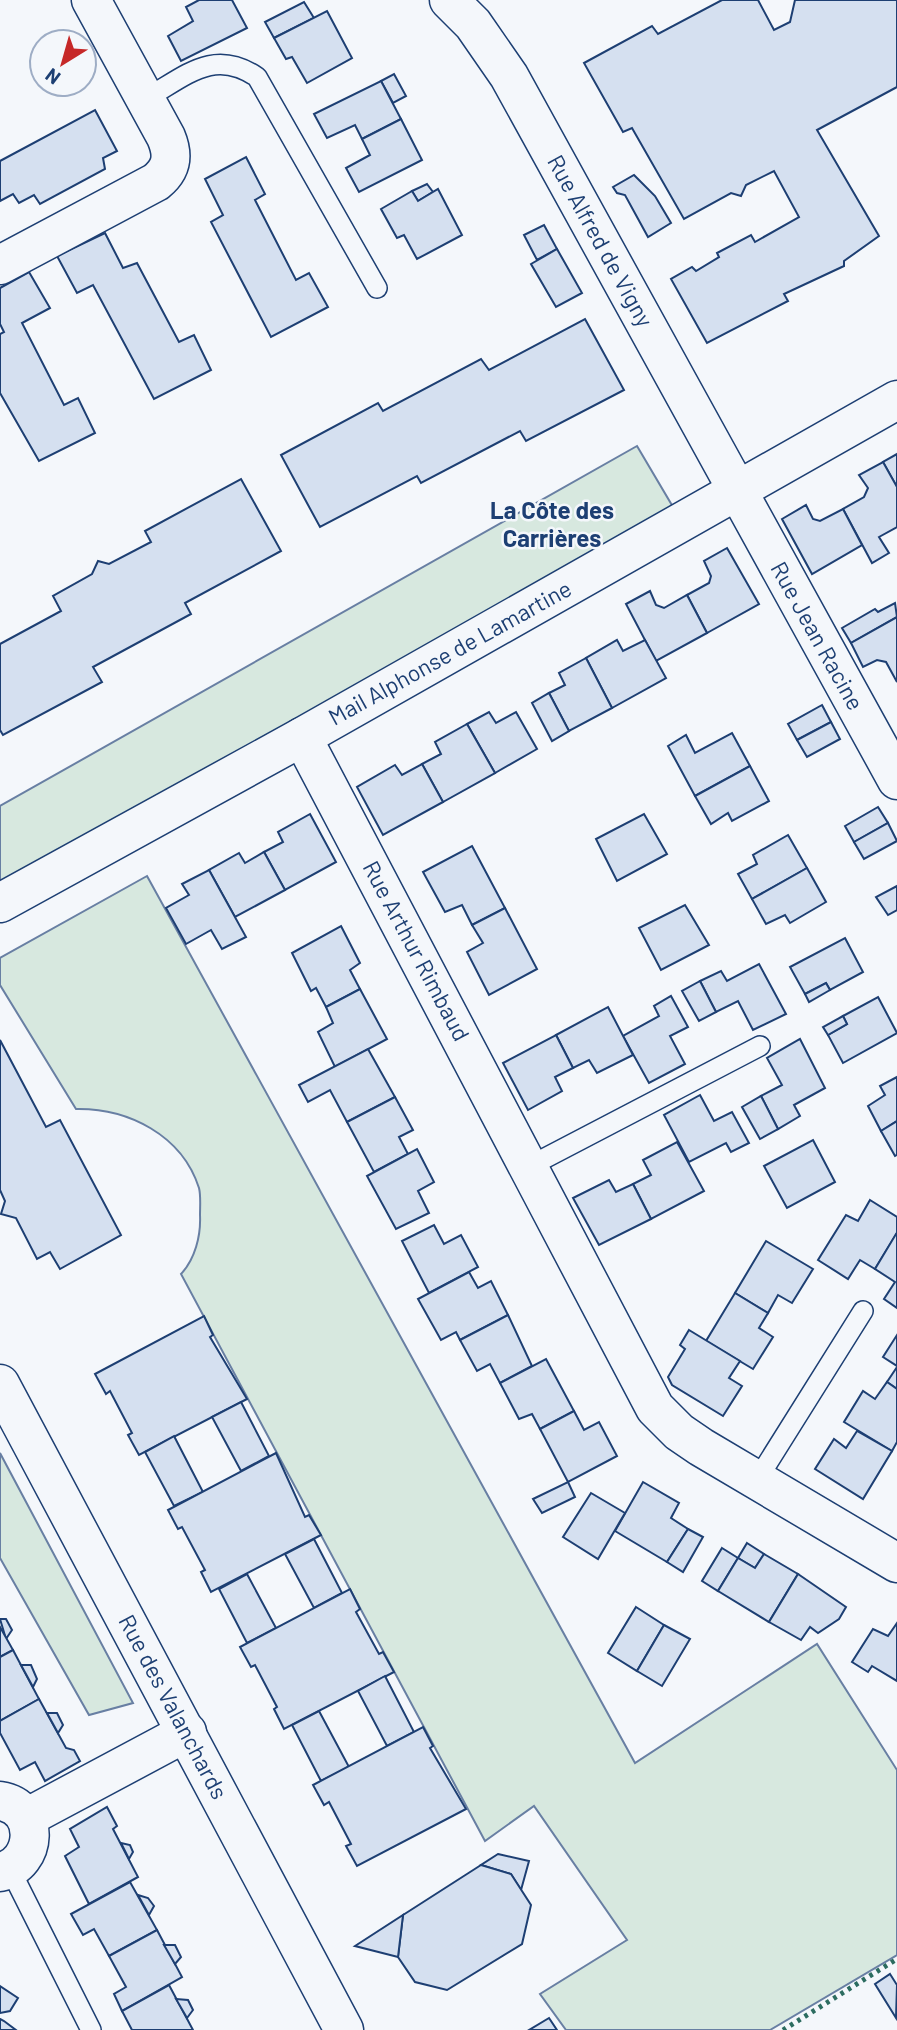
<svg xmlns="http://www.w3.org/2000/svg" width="897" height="2030" font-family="Barlow,sans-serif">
<rect width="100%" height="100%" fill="#f4f7fb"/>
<g fill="#d7e8df" stroke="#687fa3" stroke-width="2">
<path d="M637,446L673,507L0,885V806Z"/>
<path d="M147,876L635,1763L817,1644L897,1770V1955L770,2030H566L540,1994L627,1940L534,1806L485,1841L181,1274C195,1259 201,1236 200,1215C200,1206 201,1196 199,1188C182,1135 128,1108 76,1109L0,985V958Z"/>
<path d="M0,1453L133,1703L89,1715L0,1558Z"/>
</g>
<g fill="#d5e0f0" stroke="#1d3f73" stroke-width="2">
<path d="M199,0H232L247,28L181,61L168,36L193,21L186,7Z"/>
<path d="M722,0H758L774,30L790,22L795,0H897V87L817,130L879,236L844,261V266L784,294L788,301L707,343L671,279L692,267L696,271L719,257L717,253L751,235L755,242L799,217L774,171L746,185L741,196L731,193L684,219L632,128L623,132L584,63L652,26L658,34Z"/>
<path d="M304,2L314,18L274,38L265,22Z"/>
<path d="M327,11L352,58L307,83L292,57L286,59L274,38Z"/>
<path d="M394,74L406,96L393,103L381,81Z"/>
<path d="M381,81L401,119L362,139L355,125L327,138L314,114Z"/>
<path d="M95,110L117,151L103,158L105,169L40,204L34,195L19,203L13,194L0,201V161Z"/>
<path d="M401,119L422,160L359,192L346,168L370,155L362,139Z"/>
<path d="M246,157L265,194L255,200L296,280L309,273L328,307L271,337L211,222L223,215L205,179Z"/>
<path d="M634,175L655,196L671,223L648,237L625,195L617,193L613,187Z"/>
<path d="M427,184L433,192L418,201L412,191Z"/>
<path d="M438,189L462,235L417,259L404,235L397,238L381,209L412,191L418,201Z"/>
<path d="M544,225L557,249L537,260L524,235Z"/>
<path d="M105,233L123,268L137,263L179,342L194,335L211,370L154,399L93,285L77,293L57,256Z"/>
<path d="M557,249L582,293L556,307L531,264Z"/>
<path d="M29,272L50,308L22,323L64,405L78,398L95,433L39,461L0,393V334L4,332L0,324V288Z"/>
<path d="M585,319L624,390L526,441L520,431L421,483L417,476L320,527L281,455L378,403L383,411L481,359L489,370Z"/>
<path d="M897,454V487L883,462Z"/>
<path d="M883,462L897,487V527L879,537L889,553L872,563L843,509L864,497L868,488L859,475Z"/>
<path d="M241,479L281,551L185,603L191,614L93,667L102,682L3,735L0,730V644L61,611L53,596L92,574L98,561L109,564L151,542L145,531Z"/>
<path d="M806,505L813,519L820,521L843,509L862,545L812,574L782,519Z"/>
<path d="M727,548L759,604L707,633L687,595L709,583L711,576L704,561Z"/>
<path d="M650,591L656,605L664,608L687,595L707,633L656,661L626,604Z"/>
<path d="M895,603L897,617L851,643L842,628L875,609L878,612Z"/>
<path d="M897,617V682L886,662L877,660L863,667L851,643Z"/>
<path d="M617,640L623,651L645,640L666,678L612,708L586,658Z"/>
<path d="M586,658L612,708L569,731L549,693L565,685L559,673Z"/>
<path d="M549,693L569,731L552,741L532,703Z"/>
<path d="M822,705L831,722L797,740L788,724Z"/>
<path d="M489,712L496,723L516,712L537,749L495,773L467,724Z"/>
<path d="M831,722L840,739L807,757L797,740Z"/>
<path d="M467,724L495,773L443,802L422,764L441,754L435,742Z"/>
<path d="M732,733L750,766L695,796L668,746L686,735L695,753Z"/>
<path d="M422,764L443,802L383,835L357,787L395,765L402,775Z"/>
<path d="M750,766L769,801L732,821L728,813L711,824L695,796Z"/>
<path d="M878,807L888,823L854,842L845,826Z"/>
<path d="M310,814L336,862L285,890L264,852L283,842L278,832Z"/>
<path d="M644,814L667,854L617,881L596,839Z"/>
<path d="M888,823L897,841L864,859L854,842Z"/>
<path d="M788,835L807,868L752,899L738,874L757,864L753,855Z"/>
<path d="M472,846L505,908L472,925L462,905L445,912L423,872Z"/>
<path d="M264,852L285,890L235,917L209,870L239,853L245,863Z"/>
<path d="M807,868L826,902L790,923L785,915L766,924L752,899Z"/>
<path d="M209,870L246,937L222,949L211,930L186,944L166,908L189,895L182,884Z"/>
<path d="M897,886V910L888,915L876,897Z"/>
<path d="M685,905L709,945L661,970L639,928Z"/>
<path d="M505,908L537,969L489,995L467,952L483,943L472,925Z"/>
<path d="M341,926L360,963L350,970L360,989L326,1007L316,988L311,991L292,953Z"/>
<path d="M845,938L863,972L830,990L826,983L805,994L790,967Z"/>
<path d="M759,964L786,1014L753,1030L738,1001L716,1012L700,981L721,971L727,981Z"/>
<path d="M700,981L716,1012L699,1021L682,991Z"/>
<path d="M826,983L830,990L809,1002L805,994Z"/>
<path d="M360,989L387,1039L335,1067L318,1032L333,1023L326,1007Z"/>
<path d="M671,996L688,1027L670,1036L685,1064L649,1083L623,1036L659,1016L654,1006Z"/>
<path d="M878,997L897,1033L843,1063L828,1035L847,1024L843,1016Z"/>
<path d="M608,1007L633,1055L597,1073L589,1060L573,1068L556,1035Z"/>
<path d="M843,1016L847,1024L828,1035L823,1027Z"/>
<path d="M556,1035L573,1068L555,1077L562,1091L528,1110L503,1063Z"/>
<path d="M800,1039L825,1088L794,1105L800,1116L778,1129L761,1096L782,1085L767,1058Z"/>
<path d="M0,1040L46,1127L60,1120L121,1235L60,1269L50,1252L37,1259L16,1218L1,1214L5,1201L0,1190Z"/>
<path d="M368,1049L395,1097L347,1122L330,1090L308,1102L299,1085Z"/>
<path d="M897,1077V1121L881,1131L868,1106L885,1095L880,1086Z"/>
<path d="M700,1095L714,1121L732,1112L749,1143L731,1152L726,1143L689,1162L664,1115Z"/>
<path d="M761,1096L778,1129L760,1139L742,1107Z"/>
<path d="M395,1097L413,1130L399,1137L408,1154L374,1172L347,1122Z"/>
<path d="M897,1121V1155L895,1156L881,1131Z"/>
<path d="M813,1140L835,1182L787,1208L764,1166Z"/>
<path d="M677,1142L704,1191L651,1219L633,1184L651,1175L643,1160Z"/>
<path d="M417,1149L434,1182L418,1191L429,1213L396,1229L367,1176Z"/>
<path d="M609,1180L616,1192L633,1184L651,1219L599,1245L573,1198Z"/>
<path d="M870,1200L897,1217V1233L875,1269L860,1260L848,1279L818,1260L846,1215L858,1221Z"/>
<path d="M434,1225L444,1244L461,1235L478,1267L429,1293L402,1241Z"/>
<path d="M896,1234L897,1235V1308L884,1299L895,1282L875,1269Z"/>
<path d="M766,1241L813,1269L792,1303L778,1295L768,1313L735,1293Z"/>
<path d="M469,1272L478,1288L491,1281L508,1315L460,1340L456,1332L441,1340L418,1299Z"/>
<path d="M735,1293L768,1313L759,1328L773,1337L753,1369L706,1341Z"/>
<path d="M508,1315L532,1366L500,1383L490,1364L477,1371L460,1340Z"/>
<path d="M204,1316L213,1335L210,1337L247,1399L139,1455L128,1435L132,1433L110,1391L106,1394L95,1374Z"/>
<path d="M689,1330L740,1361L729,1378L742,1386L723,1416L672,1385L668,1377L685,1349L680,1345Z"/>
<path d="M897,1335V1366L883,1357Z"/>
<path d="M546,1359L574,1411L540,1429L532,1414L519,1419L500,1383Z"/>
<path d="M897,1367V1389L887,1382Z"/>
<path d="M887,1382L897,1389V1442L892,1451L844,1422L863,1391L875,1399Z"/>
<path d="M241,1402L269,1456L241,1471L212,1417Z"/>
<path d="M574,1411L584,1430L599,1422L617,1456L568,1482L540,1429Z"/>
<path d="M857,1431L892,1451L863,1499L815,1469L834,1439L846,1448Z"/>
<path d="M174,1436L203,1492L174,1506L145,1452Z"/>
<path d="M276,1453L305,1517L309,1515L321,1535L211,1592L201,1572L205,1570L182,1527L178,1529L168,1510Z"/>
<path d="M568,1482L575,1497L542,1513L533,1499Z"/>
<path d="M643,1482L679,1503L671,1518L688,1529L667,1562L615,1531Z"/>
<path d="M591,1493L625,1513L598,1559L563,1537Z"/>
<path d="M688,1529L703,1537L683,1572L667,1562Z"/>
<path d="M314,1539L342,1593L314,1608L285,1554Z"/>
<path d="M747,1543L764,1554L755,1568L738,1558Z"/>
<path d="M722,1548L738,1558L718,1591L702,1581Z"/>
<path d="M764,1554L798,1574L769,1622L718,1591L738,1558L755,1568Z"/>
<path d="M247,1574L276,1628L247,1643L219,1589Z"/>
<path d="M798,1574L846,1607L839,1619L818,1633L810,1627L801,1640L769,1622Z"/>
<path d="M350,1589L360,1609L356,1612L379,1654L383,1652L394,1672L284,1729L274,1709L277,1707L255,1665L251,1667L240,1647Z"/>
<path d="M636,1607L664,1625L637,1671L608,1653Z"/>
<path d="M0,1619H6L12,1630L6,1639Z"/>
<path d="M897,1623V1681L872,1666L868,1672L852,1662L873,1629L888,1636Z"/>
<path d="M664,1625L690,1639L662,1686L637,1671Z"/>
<path d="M0,1627L13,1650L0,1657Z"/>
<path d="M13,1650L39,1699L0,1721V1657Z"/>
<path d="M21,1665H31L37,1679L33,1687Z"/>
<path d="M385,1676L414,1732L387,1746L358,1691Z"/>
<path d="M39,1699L66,1748L74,1750L80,1761L45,1781L35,1762L20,1770L0,1733V1721Z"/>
<path d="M319,1711L349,1767L321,1781L292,1725Z"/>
<path d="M47,1713H57L63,1725L58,1733Z"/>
<path d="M423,1727L433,1746L430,1748L466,1809L357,1866L346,1846L351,1844L329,1802L324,1805L313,1785Z"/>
<path d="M107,1807L117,1826L113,1829L138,1877L89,1904L65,1856L79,1847L70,1829Z"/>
<path d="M121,1843L130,1845L133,1852L129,1859Z"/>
<path d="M498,1854L529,1861L521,1890L511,1874L481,1865Z"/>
<path d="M481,1865L511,1874L531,1905L522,1944L447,1990L415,1982L398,1957L403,1915Z"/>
<path d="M130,1882L157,1930L109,1956L94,1929L83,1935L71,1914Z"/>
<path d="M138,1895L148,1898L154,1906L149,1915Z"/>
<path d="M403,1915L398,1957L355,1946Z"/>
<path d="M157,1930L182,1977L122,2011L114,1994L126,1987L109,1956Z"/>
<path d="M164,1945H175L181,1957L175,1964Z"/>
<path d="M890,1974L897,1985L896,2018L875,1984Z"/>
<path d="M169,1985L193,2030H132L122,2011Z"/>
<path d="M0,1986L18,1998L10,2011L0,2013Z"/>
<path d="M176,1999L188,2000L193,2010L187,2018Z"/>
<path d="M549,2018L557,2030H529Z"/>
<path d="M0,2019L4,2021L16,2030H0Z"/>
</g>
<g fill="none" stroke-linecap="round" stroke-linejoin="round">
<g stroke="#1d3f73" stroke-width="22">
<g id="lane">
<path d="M145,99C185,77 213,47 257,77L377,288"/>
<path d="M530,1166L760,1046"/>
<path d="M757,1480L863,1311"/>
<path d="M10,1869L91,2030"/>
</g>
</g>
<g stroke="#1d3f73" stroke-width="41">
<g id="street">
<path d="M449,0L473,24L509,76L897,780"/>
<path d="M0,265L156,182C172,169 174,156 166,137L91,0"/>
<path d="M302,737L655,1408L679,1432L701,1447L897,1563"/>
<path d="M0,903L302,737L897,400"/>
<path d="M0,1384L344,2030"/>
<path d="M0,1801C41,1807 38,1864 0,1872"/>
<path d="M26,1818L187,1732"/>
</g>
</g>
<use href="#lane" stroke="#f4f7fb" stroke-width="19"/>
<use href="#street" stroke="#f4f7fb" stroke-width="38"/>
<path stroke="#2c6c60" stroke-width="5" stroke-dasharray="3.5 5" stroke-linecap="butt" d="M783,2030L897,1959"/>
</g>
<g text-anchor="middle" stroke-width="5" stroke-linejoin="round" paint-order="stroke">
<g font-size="23" fill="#1d3f73" stroke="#f4f7fb">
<text transform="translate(600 241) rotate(61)" y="8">Rue Alfred de Vigny</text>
<text transform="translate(817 636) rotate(61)" y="8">Rue Jean Racine</text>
<text transform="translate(450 653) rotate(-29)" y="8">Mail Alphonse de Lamartine</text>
<text transform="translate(416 951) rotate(62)" y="8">Rue Arthur Rimbaud</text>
<text transform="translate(173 1707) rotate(62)" y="8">Rue des Valanchards</text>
</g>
<g font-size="24" font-weight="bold" fill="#1d3f73" stroke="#f4f7fb">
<text x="552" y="519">La Côte des<tspan x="552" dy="28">Carrières</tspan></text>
</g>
</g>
<g transform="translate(63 63) rotate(217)"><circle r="33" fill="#f4f7fb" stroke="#9eadc5" stroke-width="2"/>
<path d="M0-5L12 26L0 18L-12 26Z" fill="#c62828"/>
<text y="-10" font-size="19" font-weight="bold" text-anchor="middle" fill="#1d3f73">N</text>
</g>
</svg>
